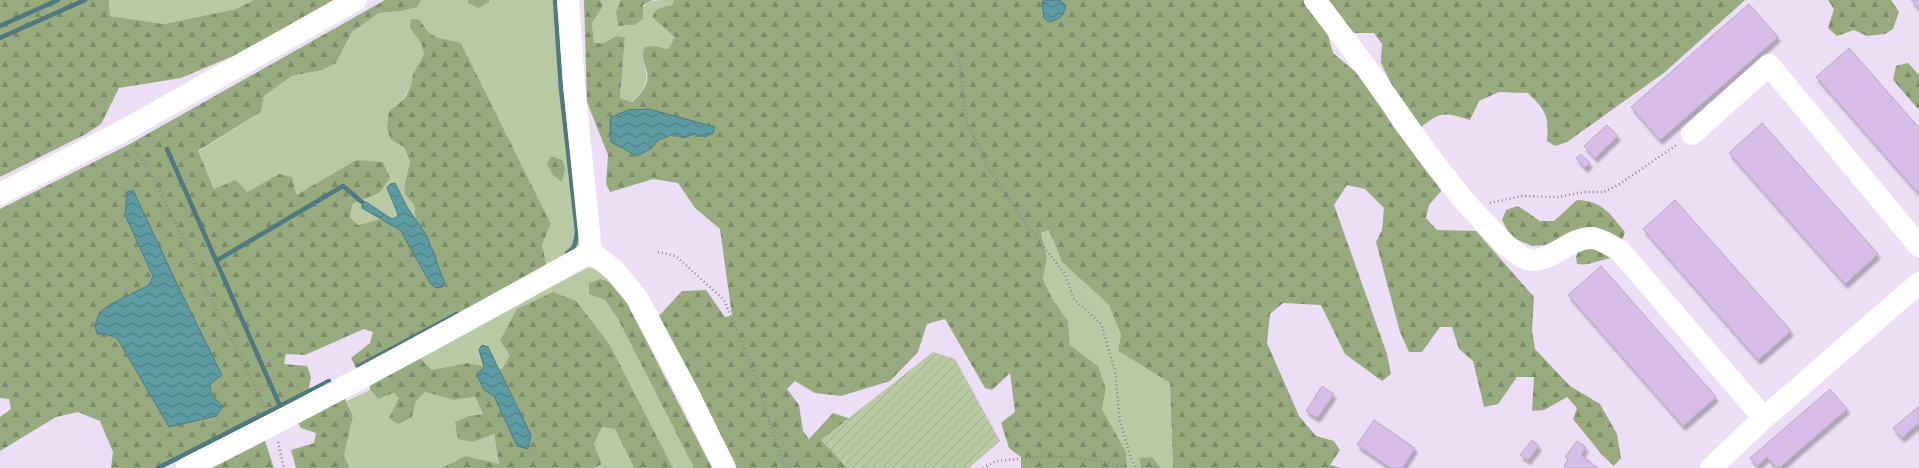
<svg xmlns="http://www.w3.org/2000/svg" width="1919" height="468" font-family="'Fira Sans Condensed',sans-serif">
<defs>
<pattern id="forest-firs" width="22" height="20" patternUnits="userSpaceOnUse"><rect width="22" height="20" fill="#97ab7f"/><path d="M5 1l3.5 6h-7zM16 11l3.5 6h-7z" fill="#7c8b68"/></pattern>
<pattern id="garden-furrows" width="10" height="10" patternUnits="userSpaceOnUse"><rect width="10" height="10" fill="#b8c9a4"/><path d="M-1 1l2-2M0 10L10 0M9 11l2-2" fill="none" stroke="#9ead8e"/></pattern>
<pattern id="water-waves" width="16" height="10" patternUnits="userSpaceOnUse"><rect width="16" height="10" fill="#5d9ba2"/><path d="M0 5q4-4 8 0t8 0" fill="none" stroke="#4d7e84"/></pattern>
<filter id="shadow"><feDropShadow dx="2.5" dy="4.5" stdDeviation="1" flood-color="#0004"/></filter>
</defs>
<rect width="100%" height="100%" fill="#ecdef4"/>
<g fill="#b8c9a4">
<path d="M109,0H254L236,9L164,24L110,16Z"/>
<path d="M421,0H561L585,250L548,271L542,245L551,224L461,43C438,36 433,42 420,20L410,28L421,43L424,54L413,74L411,85L404,98L389,111L391,140L404,147L410,162L404,187L405,195L414,205L416,220L407,207L387,188L398,214L397,217L393,219L366,202L362,208L381,219L358,225L350,217L351,204L379,193L356,160L296,195L279,174L247,192L214,189L198,152L261,112L264,96L292,76L322,70L336,63L352,32L379,13L401,11L418,7Z"/>
<path d="M600,0H621L616,12L618,26L634,25C646,0 645,0 674,0L672,5L657,9L675,37L668,49L655,46L642,56C649,77 649,86 632,102L620,98L625,37L616,36L604,43H594L592,23L603,6Z"/>
<path d="M1049,230L1062,262L1109,305L1121,335L1118,351L1170,383L1173,468H1161L1151,457L1139,458L1141,468H1127L1126,452L1102,409L1106,389L1098,366L1070,345L1068,321L1052,298L1043,279L1047,258L1041,233Z"/>
<path d="M587,268L602,269L618,286L605,300L618,319L694,468H673L610,345L510,355L502,369L467,363L432,370L419,357Z"/>
<path d="M370,390L378,399L395,393L412,417L416,401L425,392L454,400L475,397L483,414L469,416L473,442L494,434L499,465L465,456L442,468H350L344,456L353,416L347,401Z"/>
<path d="M602,427L615,429L634,468H594L602,464L594,444Z"/>
</g>
<g fill="url(#forest-firs)" fill-rule="evenodd">
<path d="M0,0H109L110,16L164,24L236,9L254,0H338L233,56L181,78L119,88L101,124L86,134L0,177Z"/>
<path d="M385,0H421L418,7L401,11L379,13L352,32L336,63L322,70L292,76L264,96L261,112L198,151L214,189L236,180L247,192L279,174L292,177L296,195L356,160L383,162L390,178L379,193L352,204L350,217L358,225L381,219L400,230L430,283L444,281L427,236L416,220L414,205L405,195L404,187L410,162L404,147L391,140L387,129L389,111L405,98L411,85L413,74L424,54L421,43L410,28L411,19L420,20C433,42 438,36 461,43L551,224L542,245L548,271L357,370L351,358L370,343L373,332L364,329L305,355L286,354L284,364L307,366L311,377L308,393L163,468H111L113,452L100,421L78,412L56,417L0,451V417L11,409L9,399L0,398V209L128,145ZM125,215L178,286L222,375L210,384L211,394L223,408L169,427L117,338L106,334H96L100,312L112,304L149,285L153,276Z"/>
<path d="M468,0H489V2L478,8L468,3Z"/>
<path d="M584,0H600L603,6L592,23L594,43H604L616,36L625,37L620,98L632,102C640,95 650,84 647,72C645,61 640,59 645,47L655,46L668,49L675,37L652,17L657,9L672,5L674,0H1044L1042,3L1066,6L1060,0H1311L1326,28L1333,53L1365,80L1394,128L1442,190L1429,205L1426,218L1437,230L1476,231L1534,297L1532,330L1535,349L1570,386L1600,404L1617,434L1621,458L1614,466L1602,455L1573,419L1577,408L1567,397L1544,410L1532,411L1534,377H1517L1498,404L1484,407L1473,361L1459,349L1452,327H1440L1422,352H1409L1400,332L1376,242L1382,230L1384,208L1365,189L1347,185L1334,205L1387,354L1391,374L1382,381L1345,354L1321,305L1283,303L1270,314L1267,343L1299,416L1316,436L1334,441L1340,450L1330,465L1341,468H1173L1170,383L1118,351L1121,335L1109,305L1062,262L1049,230L1041,233L1047,258L1043,279L1052,298L1068,321L1070,345L1098,366L1106,389L1102,409L1126,452L1127,468H1021V457L1009,448L1001,423L1015,412L1010,373L992,390L985,388L945,319L927,324L918,352L890,381L841,396L815,393L795,381L787,389L799,405L803,431L809,439L833,413L857,421L890,468H733L658,317L682,291L706,290L725,317L732,316L720,229L695,208L678,183L653,179L610,192L606,184L608,155L587,102ZM649,109L705,137L695,134L683,138L675,134L658,140Z"/>
<path d="M621,0H653L643,5V19L634,25L618,26L616,12Z"/>
<path d="M1321,0H1745L1665,72L1567,142L1555,146L1547,141C1549,115 1546,111 1528,93L1499,92L1479,101L1470,120C1443,112 1441,111 1419,129L1405,112L1381,63L1382,44L1374,33H1352Z"/>
<path d="M1828,0H1891L1899,12L1893,29L1885,34L1867,36L1854,30L1837,36L1828,28L1834,9Z"/>
<path d="M1908,63L1919,75V110L1893,80L1896,66Z"/>
<path d="M551,156L562,160L565,168L562,182L553,175L547,164Z"/>
<path d="M1577,200C1603,201 1610,214 1625,232L1622,240L1575,232L1545,245L1532,246L1511,237L1502,220L1506,210L1518,206L1540,221H1554Z"/>
<path d="M1593,243L1611,258C1599,260 1589,266 1577,264L1576,257L1580,248Z"/>
<path d="M601,279L618,286L712,468H694L618,319L605,300L589,294V283Z"/>
<path d="M553,292L576,301L610,345L673,468H634L615,429L602,427L594,444L602,464L594,468H442L465,456L499,464L494,434L473,442L458,439L455,422L469,416L483,414L475,397L454,400L425,392L416,401L412,417L398,424L389,418L399,398L394,393L378,399L370,390V383L419,357L432,370L467,363L502,369L510,355L500,341L517,309Z"/>
<path d="M342,392L353,416L344,456L350,468H296L291,450L314,443L316,433L301,428L296,419Z"/>
<path d="M264,438L274,468H203Z"/>
<path d="M1152,457L1161,468H1141L1139,458Z"/>
</g>
<path fill="url(#garden-furrows)" d="M933,352L955,359L1000,441L969,468H847L821,440Z"/>
<g fill="url(#water-waves)" stroke="#4f7880">
<path d="M1044,0H1060L1066,6C1063,17 1060,19 1049,22L1044,18L1042,3Z"/>
<path d="M649,109L715,127L713,133L705,137L695,134L683,138L675,134L658,140L652,148L637,156L611,142L610,118L628,110Z"/>
<path d="M395,183L407,207L427,236L444,281L442,287L436,288L430,283L400,230L362,208V202H366L392,219L397,217L398,214L387,188L390,184Z"/>
<path d="M133,190L178,286L222,375L210,384L211,394L223,407L216,416L169,427L117,338L106,334H97L95,325L100,312L111,304L149,285L153,276L125,215L127,192Z"/>
<path d="M482,345L488,347L531,435L528,449L517,446L494,396L484,390L477,375L484,367L479,350Z"/>
</g>
<g fill="none" stroke-linecap="round" stroke-linejoin="round">
<g stroke="#4f7880" stroke-width="4.5">
<path d="M555,0L561,89L577,231C576,240 576,248 567,253"/>
<path d="M0,26L58,0"/>
<path d="M0,38L85,0"/>
<path d="M167,149L280,406"/>
<path d="M216,261L343,186L362,202"/>
<path d="M359,366L457,314"/>
<path d="M158,468L329,381"/>
</g>
</g>
<g fill="#d7bde8" stroke="#b8abc0" filter="url(#shadow)">
<path d="M1911,0H1919V9Z"/>
<path d="M1749,4L1778,37L1660,140L1631,107Z"/>
<path d="M1849,48L1919,128V194L1816,77Z"/>
<path d="M1762,123L1878,254L1845,284L1729,153Z"/>
<path d="M1607,125L1618,136L1595,158L1584,146Z"/>
<path d="M1581,154L1590,163L1585,168L1576,158Z"/>
<path d="M1675,200L1791,331L1758,360L1643,229Z"/>
<path d="M1601,266L1716,397L1683,426L1568,295Z"/>
<path d="M1322,386L1334,394L1317,418L1306,411Z"/>
<path d="M1830,389L1847,409L1779,468H1777L1767,457L1757,466L1750,458Z"/>
<path d="M1919,406V423L1902,438L1893,428Z"/>
<path d="M1374,420L1415,448L1402,468H1391L1357,445Z"/>
<path d="M1532,440L1539,446L1528,460L1520,455Z"/>
<path d="M1577,441L1586,447L1581,455L1598,468H1566L1564,466L1568,460L1565,457Z"/>
</g>
<g fill="none" stroke-linecap="round" stroke-linejoin="round">
<g stroke="#8d8493" stroke-width="2.5" stroke-dasharray="1 3" stroke-linecap="butt">
<path d="M958,54L967,122L988,167L1025,223L1065,274L1074,299L1101,324L1115,371L1120,421L1131,458L1136,468"/>
<path d="M132,147L149,169L265,408"/>
<path d="M1490,203L1522,196L1558,197L1584,192H1604L1618,185L1678,144"/>
<path d="M658,252L676,256L724,300L747,354L785,468"/>
<path d="M278,442L284,468"/>
<path d="M983,468L996,461L1039,457H1074L1111,463L1127,468"/>
</g>
<g stroke="#fff" stroke-width="22">
<path d="M568,0L574,85L591,252L614,270L637,298L689,395L725,468"/>
<path d="M1315,0C1333,24 1352,48 1370,73C1406,123 1439,175 1482,220C1494,232 1506,248 1522,257C1546,270 1568,236 1593,238C1603,240 1611,245 1620,251L1764,418"/>
<path d="M1692,134L1769,65L1919,246"/>
<path d="M0,194L121,132L356,0"/>
<path d="M187,468C324,400 457,327 591,252"/>
<path d="M1711,468L1764,418L1919,283"/>
</g>
</g>
</svg>
